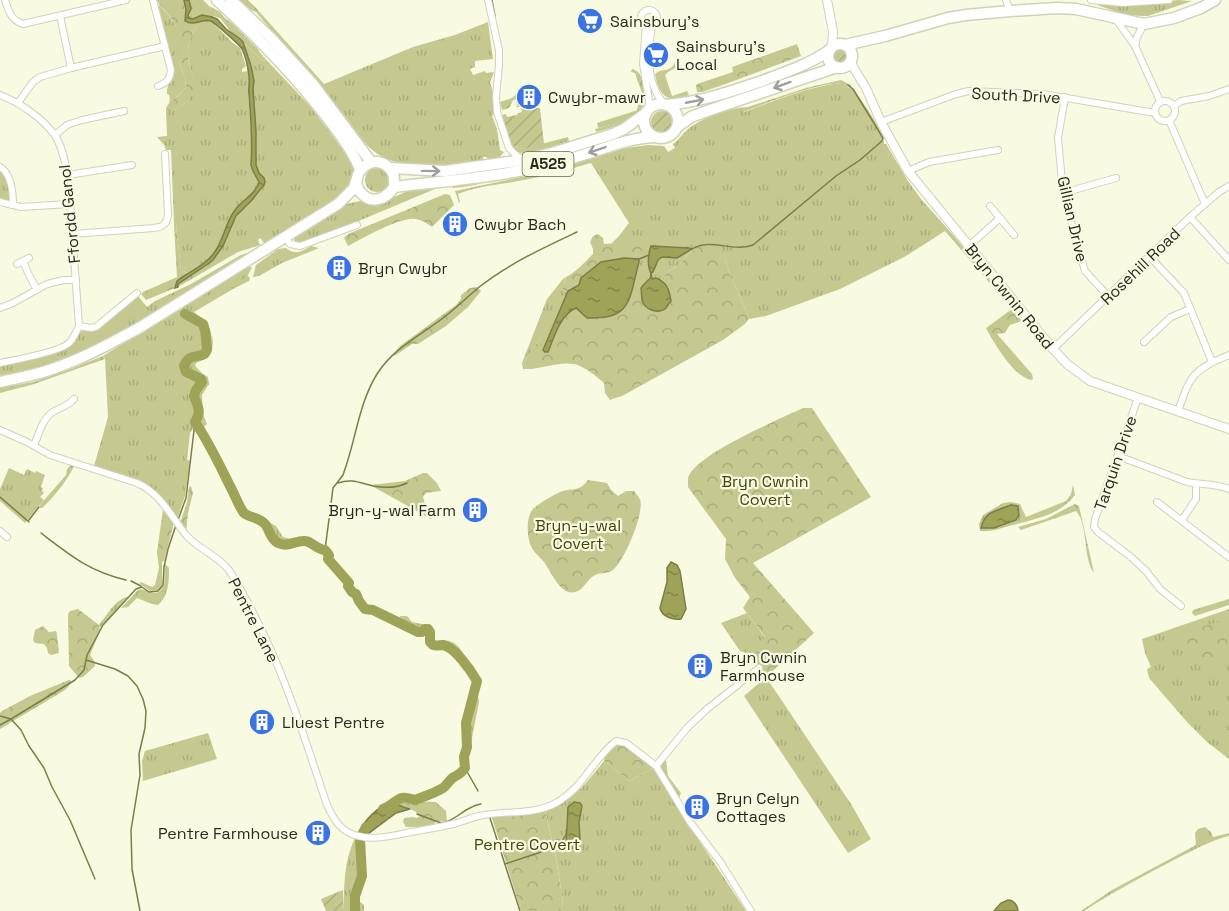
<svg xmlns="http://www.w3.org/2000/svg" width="1229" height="911" font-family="'Space Grotesk',sans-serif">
<defs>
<pattern id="grass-tufts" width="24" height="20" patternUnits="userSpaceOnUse" patternTransform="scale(1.5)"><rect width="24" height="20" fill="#c5c990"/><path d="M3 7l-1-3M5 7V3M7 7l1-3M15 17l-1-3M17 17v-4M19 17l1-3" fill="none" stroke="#a9ad7c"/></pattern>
<pattern id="forest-crowns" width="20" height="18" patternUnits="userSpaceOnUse" patternTransform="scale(1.5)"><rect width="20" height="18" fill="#c5c990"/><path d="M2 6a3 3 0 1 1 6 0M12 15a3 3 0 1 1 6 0" fill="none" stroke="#a9ad7c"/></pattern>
<pattern id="garden-furrows" width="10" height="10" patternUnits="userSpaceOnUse" patternTransform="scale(1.5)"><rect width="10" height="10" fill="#c5c990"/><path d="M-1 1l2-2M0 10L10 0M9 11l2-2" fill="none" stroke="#a9ad7c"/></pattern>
<pattern id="water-ripples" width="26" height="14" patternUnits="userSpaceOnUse" patternTransform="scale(1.5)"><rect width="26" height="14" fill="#9ea357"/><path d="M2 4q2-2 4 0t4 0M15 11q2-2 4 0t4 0" fill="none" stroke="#818548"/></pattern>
</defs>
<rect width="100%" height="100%" fill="#f8fbe1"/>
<g fill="url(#grass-tufts)">
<path d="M240,0H248L256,8L324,84L413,47L455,35L488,22L493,59L475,61V67L470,69L473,75L485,71L486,73L494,72L490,83C495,93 492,104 494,114L492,116L497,129L500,150L504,152L498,159L490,161L486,157H483V160C451,166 414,172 383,157C363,147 354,126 340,110C312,77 283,45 256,12L251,10Z"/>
<path d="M1178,0L1192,1L1148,16C1130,17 1114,11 1097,5H1144Z"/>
<path d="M158,4C172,17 191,42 179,62L185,79L186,88L176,97L174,110C179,106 186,104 189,99C198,83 192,78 189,62C186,49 189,38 197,26L210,24L216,26L233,43L240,48L246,66L242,69V72L248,71L250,78L248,94L251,125V165L259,182C255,195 242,200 235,210C228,219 225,231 221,241C214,257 202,264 187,273L181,270L176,225L174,224L171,150H166L164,145L157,137L167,136L166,108C169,104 171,100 169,95L167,94C166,84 173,79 174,69Z"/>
<path d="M243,42L263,61L265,60L260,53L309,105L330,132L347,156L353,166L355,176L352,183L339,198L265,244L260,238L258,240L260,245L238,252L178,287V284C189,275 203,270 213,260C225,247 227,229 238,215C246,204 265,193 264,178L259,173L256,165V132L253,89L254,81L251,66Z"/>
<path d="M676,60L678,61L679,66L668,72L665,75L672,96L687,91L689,95C667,104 659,96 655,74C663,67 671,74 676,60Z"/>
<path d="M632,69C639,71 641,75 643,83C644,89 646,96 644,102C640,120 611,128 596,132L595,129L615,124L636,114L640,97L643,96L635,73L631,72Z"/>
<path d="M833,84H844L852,90V88C861,99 884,131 884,144H886L908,181L921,199L954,236L1007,301V303L945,231L906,256L840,289L766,316L749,319C744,303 735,288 729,272C726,264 725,251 719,245H698L685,257L681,263L666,273L662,280L664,283L660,279H652L650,274L647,282L641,288L634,284L636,273L633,258L636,254L618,243L611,244L619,236L629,223L591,163C567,170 543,177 518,181C498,185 477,186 458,194L460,202L459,203L455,191L550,171L626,148L648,145L664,146L668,152L675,148L673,144C679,140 682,134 687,130C701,118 730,107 749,107L743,109L744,112C773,101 803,89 833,84Z"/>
<path d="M568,137L570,145C557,147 529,158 518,152C515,150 514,148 511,145L522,149Z"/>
<circle cx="377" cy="180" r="12"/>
<path d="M0,169C7,176 11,190 10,200L7,201L0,200Z"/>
<path d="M489,180C480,185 465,187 453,188L450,185L442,186L342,228L305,241L298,243L295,241L294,238L303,231L346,204L360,201L381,203L414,188Z"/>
<path d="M311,246L319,248L282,263L259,276L253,277L256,265L278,249L286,248C296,256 302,251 311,246Z"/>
<path d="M260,249C193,291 126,339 49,364C33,369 17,376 0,375V366L55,354C70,348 72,343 81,331L97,329L103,326L138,296L147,307L155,301L191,284L241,255Z"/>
<path d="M249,267H252L248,275L230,286L233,289L194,312L208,323L213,341L212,351L208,358L196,363L195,366L203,374L208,377L209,384L202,395L203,414L207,424L201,430L197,423L201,411L196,396L203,383C199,374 188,374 185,366C190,352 196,362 204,355C211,349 209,332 204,324C201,319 194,316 189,312L183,314C204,326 210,327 202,354C193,356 186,354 182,365L185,372L200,380L201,382L194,390V399L198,411L193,429L190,433L187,460L190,461L185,496L178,517L176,518L166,502L144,483L94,466L108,417L105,358L103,356L232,275Z"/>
<path d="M566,277L564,283V292L568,291L553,327L539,340L524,362L527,369H523L522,363L547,299L563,279Z"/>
<path d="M9,468L24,475L27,469L35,473L36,471L45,475L41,487L43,488L42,491L44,493L40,497L44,500L25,523L0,501V489Z"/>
<path d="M1073,485L1075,495C1060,515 1035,519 1013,525C1002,528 992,532 980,531L979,524L983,515L1003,503L1011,502L1020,504L1026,517L1066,501L1071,494Z"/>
<path d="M267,521L276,526L283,537L291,539L292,543C274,544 274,538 266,524Z"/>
<path d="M158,560L162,562V585L158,590L150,591L139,583L141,582L152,587L155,585L159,568Z"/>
<path d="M165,564L169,568C169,581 169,596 158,605L152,604L137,598L128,607L121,608L138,590C146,587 148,595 159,592L164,585Z"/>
<path d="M126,597H128L100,628L99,625C108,614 113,602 126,597Z"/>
<path d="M1229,599V605L1195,616L1192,613L1193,610Z"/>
<path d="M1229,609V759L1207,742L1187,722L1149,678L1147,669L1151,667L1145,653L1142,639Z"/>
<path d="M747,613L765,638L746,653L740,651L721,623Z"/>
<path d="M400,616H407L412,622L422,624L425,627L421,631L400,622L399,619Z"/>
<path d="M443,640C457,641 461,649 467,660L441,641Z"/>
<path d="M766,677L851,804L871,839L848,853L744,696Z"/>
<path d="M477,692L479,702L471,743L469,744L468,722Z"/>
<path d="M208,733L217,759L143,781L142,761L145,751Z"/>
<path d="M604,761L630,781L652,768L656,769L685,819L746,911H561L563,902L556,857L545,810C575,800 585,784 604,761Z"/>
<path d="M663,761H666L668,776L681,793L679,798L683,805L662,772L661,767Z"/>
<path d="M1205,827L1211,832L1213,837L1229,833V836C1209,841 1192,851 1174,860C1143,876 1113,892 1084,911H1081L1112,890L1196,845L1195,833L1198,829Z"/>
<path d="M355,838L362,840C363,852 367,865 366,877C365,883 360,893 359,901L364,905V911H343C345,884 343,864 355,838Z"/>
</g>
<g fill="url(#forest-crowns)">
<path d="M157,0H203L209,6L220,12L225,18L233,24L257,48L265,60L263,61L239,38L231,32L220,18L213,16L212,21L215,24L214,28L206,29L197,26C189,38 186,49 189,63C192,76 199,86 189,99C186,104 179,106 174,110L169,109L171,102L186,88L185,79L179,62C188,46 177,24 166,12C162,7 159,5 157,0Z"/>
<path d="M797,44L801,56L720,86L702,92H697L696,86L697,84L733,72L732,67Z"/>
<path d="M841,80L851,85L852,91C850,88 849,86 845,85C828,78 762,105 743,112V109L745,108L806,88Z"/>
<path d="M638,110C630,122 611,125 598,128L597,123Z"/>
<path d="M445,194L450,195L454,205L432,227C425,222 419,218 410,219C393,221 363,238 348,246L344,238L348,234Z"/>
<path d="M174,224H176L181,270L187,273L177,281L175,288L146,300L141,294L143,292L177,277Z"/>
<path d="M598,234L603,238L604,244L618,243L636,236H646L648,243L646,249L636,254L633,258H624L601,262L581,278L580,285L573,289L564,292L563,289L566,277C575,273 585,262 593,254V249L590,242L593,236Z"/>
<path d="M720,244C725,251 726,264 729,272C735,288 744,303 749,319L745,324L723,340L624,395L610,400L605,393L604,383C597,377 589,370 580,366C567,359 542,369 527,369L524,362L539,340L549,330L558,325L568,311L576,308L587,318L600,319L624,309L634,284L641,288L642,300L669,288L662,280L666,273L681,263L685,257L698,246Z"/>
<path d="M247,275L250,278L249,281L233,289L230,287L231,282L234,278Z"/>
<path d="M477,287L481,291L468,307L446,326L418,344H412L396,355L392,356L400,346L456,305L461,299V295L470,288Z"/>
<path d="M1012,309L1022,321L1010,325L1005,333L997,334L1032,374L1033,379L1031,380C1013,376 994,343 986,328Z"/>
<path d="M103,356L105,359L31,385L0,393V388L33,382L68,370Z"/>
<path d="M803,408H812L871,497L753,563L814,633L766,677L746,653L765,637L743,608L750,597L735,578L725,559L726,539L688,487C688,484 688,481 688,478C695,454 780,419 803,408Z"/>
<path d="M71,465L74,466C67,481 54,497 42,508H40V505L66,475L67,469Z"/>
<path d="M423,473H427L437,483L441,491L426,493L423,497L425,504L435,512L431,519L370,485L405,481Z"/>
<path d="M588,480L607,483L611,490L618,496L626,491H634C635,492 639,498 640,499C645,513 624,561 613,570C606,575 600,571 592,577C586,582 582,591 575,592C560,596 551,571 544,562C539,556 533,552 530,544C527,534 526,517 533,509C538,504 553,495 560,492C573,487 578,493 588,480Z"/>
<path d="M191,486L193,493L188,513L186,532L180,523L187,502L189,487Z"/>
<path d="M1075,504L1079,506L1094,573C1082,556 1089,526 1076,511L1021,530L1018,527L1046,519Z"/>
<path d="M163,510L174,523L164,561L162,562L158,560L157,552Z"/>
<path d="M78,609L99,625L100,631L90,655L95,662V666L83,677L79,678L69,666L68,614L70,611Z"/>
<path d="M1229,619V665L1196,658L1188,651L1179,648C1190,628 1208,625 1229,619Z"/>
<path d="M43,626L49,632L56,631C57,632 59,650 59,653L51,655L48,653L47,648L44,644L35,643L33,640L35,630Z"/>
<path d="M69,680L71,681L69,686L65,690L0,729V713L2,711L30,696Z"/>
<path d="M619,743L625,744L652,764V768L630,781L604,761C605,752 612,746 619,743Z"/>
<path d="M405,798L412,801L436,802L446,811L447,821L436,822L428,829L418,827H406L403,822L404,818L413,817L417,818L420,816C415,809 408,809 400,807L399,802L401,799Z"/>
<path d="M545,810L556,858L563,902L561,911H521L492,818L493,815Z"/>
</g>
<g fill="url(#garden-furrows)">
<circle cx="840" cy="56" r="7"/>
<path d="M523,92L524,101L522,102V108H540L544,144L522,149L511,145L502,115L506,114L507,117L517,115L518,113L522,112L521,107H517L516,99L513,100L509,108L502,110L500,102L512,98L517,93Z"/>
<circle cx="662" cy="122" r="11"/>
<path d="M343,890V911H326L321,899Z"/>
</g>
<g fill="url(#water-ripples)" stroke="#7b7e46" stroke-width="1.5">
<path d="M184,0H189L191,9L188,15L189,18L193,19L202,15L212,17L217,19L226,29L239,38L243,42L251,66L254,81L253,89L256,132V165L259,173L264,178L265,182L264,185L252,200L236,216L223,246L213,260L208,264L178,284V287L175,288L177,281C189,271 205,266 214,253C224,240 225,223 235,210C242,200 255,195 259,182L253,171L251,165C253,142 251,119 249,95C248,89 250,83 249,76C248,68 246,57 242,49C241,46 215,23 211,21C202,18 194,27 185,21L186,9Z"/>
<path d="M651,246L689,248L692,249L677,258L662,257L658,260L653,272L651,273L652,279L656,278C668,283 669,290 671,301C670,302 666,308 665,309C658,314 647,310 643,303C641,299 642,292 641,288L650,278L651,273C647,266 648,254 651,246Z"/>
<path d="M624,258L639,259V262C629,298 633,320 587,318L576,308C560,315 554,337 548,352H545L543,350L568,291L579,285L581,278L601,262Z"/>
<path d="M1011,505L1018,506L1019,515L1016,520L994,528H981C985,511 996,511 1011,505Z"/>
<path d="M671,562L677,565L680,571L686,609L681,619C673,620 662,617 660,608L667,582V568Z"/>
<path d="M574,802L580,803L582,806L579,822L580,839L576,848H571L566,845L568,807Z"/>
<path d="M389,803C397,802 402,808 410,809L396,813L369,833L362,835L359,832C366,819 375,809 389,803Z"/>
<path d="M1008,900C1013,900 1018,905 1018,911H994L1001,903Z"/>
</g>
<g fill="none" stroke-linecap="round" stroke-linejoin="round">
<g stroke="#7b7e46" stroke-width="1.5">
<path d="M492,0L495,16"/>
<path d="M692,249C709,239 726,249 743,247C747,247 750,246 753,245L836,176L860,160L882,141L883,138L853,89L848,85"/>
<path d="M639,259L649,255"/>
<path d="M338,483C352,478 360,483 373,486C384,488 397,488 407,483"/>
<path d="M0,497L29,522"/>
<path d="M29,520L39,507"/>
<path d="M178,520L186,498L195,422"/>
<path d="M41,533C71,556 89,571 126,580"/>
<path d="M325,550L333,488L343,475L345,469C356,438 359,403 377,374C392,350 417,337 439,321C453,311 465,299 478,288C508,264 543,248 577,232"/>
<path d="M131,581L141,586"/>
<path d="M86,660L115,669L128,676L137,686L143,699L146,711L145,728L139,754L140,775L131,830L132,869L140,911"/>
<path d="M0,716L11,719L21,730L29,746L44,768L52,787L70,820L95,879"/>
<path d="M0,725L11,719L75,680L84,670L87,655L103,625L136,589L142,587L149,592L158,591L163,585L164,567L168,549L176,525"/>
<path d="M465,768L478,791"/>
<path d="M417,814L441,823C455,821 460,812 472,807C475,805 478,805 481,804"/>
<path d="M490,818L520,911"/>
<path d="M505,864L541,852L556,840L562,841L566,835"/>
</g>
<g stroke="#9ea357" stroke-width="10">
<path d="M185,314L203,324C205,329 206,333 206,339C206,342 207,346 207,349C204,361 190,350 184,366L186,372L201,379L202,382L196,390L194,396C198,408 202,411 195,422C209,442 220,466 231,488C235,495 239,507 244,513C250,518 259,517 265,524C270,530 270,539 278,543C289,548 295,540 305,541C313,542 316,549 325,550L329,555L328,559L349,583L348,586L352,592L356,594L359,601L365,609L373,610L418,632H422L425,629H428L430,632V642L433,645C437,646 440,645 443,645C455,647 471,671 477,681L466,723L467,747L464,757L465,768C461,774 459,774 454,777C450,779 447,785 443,788C435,793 425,796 415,800C396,793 399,803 383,809"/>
<path d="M355,911V896L362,876L360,839L366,827"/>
</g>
<g stroke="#d0d2b9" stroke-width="8">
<g id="minor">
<path d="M5,0C9,12 11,20 23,24L126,0"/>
<path d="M153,0L171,70C170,79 167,83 158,86"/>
<path d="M488,0L499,50V65L496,96L497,112L509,148L518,157L524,159"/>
<path d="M1006,0L1010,11"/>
<path d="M1091,0L1123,3L1169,0"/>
<circle cx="649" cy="18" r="8"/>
<path d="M60,16L71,68"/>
<path d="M1115,18L1135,46"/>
<path d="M1144,24L1137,37L1135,46L1160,101"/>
<path d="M646,25L643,64L649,100L648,110"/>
<path d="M652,25C648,53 645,82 664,104"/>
<path d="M0,95C19,102 42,118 54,134C62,145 65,162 68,175L79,326"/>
<path d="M1065,97L1058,138L1063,193L1085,271L1108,296"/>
<circle cx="1165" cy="111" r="10"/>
<path d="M18,103L33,82L40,77L71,68L165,46"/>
<path d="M1174,106L1181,101L1209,96L1229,89"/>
<path d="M1169,120L1205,204"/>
<path d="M881,122L956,94L969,91L1043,94L1155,113"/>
<path d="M55,135L67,125L82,120L124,111"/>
<path d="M0,167C12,174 13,193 13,205"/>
<path d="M908,171L929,162L998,150"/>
<path d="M68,175L132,165"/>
<path d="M1063,193L1116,178"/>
<path d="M0,202L21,207L69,204"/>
<path d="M990,206L1000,218"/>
<path d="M1190,217L1229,260"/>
<path d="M72,234L154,228C163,227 167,224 168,215L165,154"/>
<path d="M285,237L290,244L300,246L357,225"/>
<path d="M969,246L1000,218L1014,235"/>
<path d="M1149,256L1184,293L1212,362"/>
<path d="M23,261L28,273L37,290"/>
<path d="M17,264L29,258"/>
<path d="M0,308L13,303L47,284L64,280H76"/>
<path d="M1144,342L1171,317L1190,309"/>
<path d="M1053,349L1190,217L1219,192L1229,186"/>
<path d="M0,363C15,360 60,352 69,343C74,338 76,332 79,326L91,328L96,327L137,293"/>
<path d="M1138,398L1095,519L1094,527L1098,532L1131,557L1146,571L1160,589L1181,606"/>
<path d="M1178,412C1190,375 1193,370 1229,355"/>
<path d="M0,430L27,442L50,455L137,483C160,493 171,516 186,535C198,549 217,555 228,569C237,581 244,596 251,609C284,671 305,739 327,805C334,820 341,832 358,836C377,841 398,834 417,831C429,829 441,827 453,824C462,822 470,818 479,816C504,810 532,816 556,803C585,786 592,760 616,741L626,743L656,766L690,822L721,863L751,911"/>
<path d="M34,445C39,434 42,419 53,412C61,407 68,406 74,399"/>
<path d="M1118,456L1187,482C1203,485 1214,483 1229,489"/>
<path d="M1157,502L1229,557"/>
<path d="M1182,520L1196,499V484"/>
<path d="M0,531L7,537"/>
<path d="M656,766L687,728L706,710L759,668"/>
</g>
</g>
<g stroke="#d0d2b9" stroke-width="10">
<g id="tertiary">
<path d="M827,0L833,32L832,47"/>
<path d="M851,60L853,67L866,88L881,122L908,171L1053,349L1067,364L1090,381L1229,429"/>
</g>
</g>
<g stroke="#d0d2b9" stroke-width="13">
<g id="primary">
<path d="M217,0C255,35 291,71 322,111C337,130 351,148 360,169"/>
<path d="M231,0L271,38L312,83L371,162"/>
<circle cx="840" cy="56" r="12"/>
<path d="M845,45L885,36L948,18L966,15L1010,11L1058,8L1076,9L1144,24L1174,18L1201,8L1215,0"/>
<circle cx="661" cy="121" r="17"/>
<path d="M666,105C700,102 730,92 762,81C786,72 808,65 830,50"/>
<path d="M677,127L691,117L707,111L837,67"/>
<path d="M390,168L445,171L523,160L552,153L613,134L624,129L646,113"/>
<path d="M394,187C395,178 394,171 387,166C369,152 346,178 362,194C373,205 387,198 394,187C439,181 484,179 528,169C547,165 567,160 586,154C609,147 630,138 654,137"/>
<path d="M0,382C18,378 37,375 55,368C84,358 111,343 139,328L338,204L354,188L356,181"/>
</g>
</g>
<use href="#minor" stroke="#fff" stroke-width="6"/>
<use href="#tertiary" stroke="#fff" stroke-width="8"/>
<use href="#primary" stroke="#fff" stroke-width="10"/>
</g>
<defs><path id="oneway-shaft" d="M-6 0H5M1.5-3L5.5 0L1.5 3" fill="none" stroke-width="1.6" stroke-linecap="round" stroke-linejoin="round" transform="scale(1.5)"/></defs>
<g stroke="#9f9f9b">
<use href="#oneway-shaft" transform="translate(782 85) rotate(160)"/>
<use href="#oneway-shaft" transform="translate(695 101) rotate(-11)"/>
<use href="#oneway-shaft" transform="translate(597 150) rotate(161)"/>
<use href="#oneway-shaft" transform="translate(431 171) rotate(1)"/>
</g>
<defs>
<g id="supermarket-disc" transform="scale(1.35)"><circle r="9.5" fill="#3a73e3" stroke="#f8fbe1"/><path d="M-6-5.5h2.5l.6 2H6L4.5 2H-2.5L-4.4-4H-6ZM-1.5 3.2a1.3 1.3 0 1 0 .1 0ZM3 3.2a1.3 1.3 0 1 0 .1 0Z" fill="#fff"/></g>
<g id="building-disc" transform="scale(1.35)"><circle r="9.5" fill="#3a73e3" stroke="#f8fbe1"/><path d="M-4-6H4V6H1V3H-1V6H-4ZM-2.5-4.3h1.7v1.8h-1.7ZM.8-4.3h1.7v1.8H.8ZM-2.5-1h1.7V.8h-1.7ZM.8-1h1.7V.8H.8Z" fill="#fff"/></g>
</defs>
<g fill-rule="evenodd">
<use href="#supermarket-disc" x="590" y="21"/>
<use href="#supermarket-disc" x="656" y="55"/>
<use href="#building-disc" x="529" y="97"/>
<use href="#building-disc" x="455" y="224"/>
<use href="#building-disc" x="339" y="268"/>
<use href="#building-disc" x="475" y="510"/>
<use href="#building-disc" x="700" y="666"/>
<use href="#building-disc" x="262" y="722"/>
<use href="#building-disc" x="697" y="807"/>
<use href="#building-disc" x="318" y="833"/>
</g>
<g text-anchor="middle" stroke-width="4.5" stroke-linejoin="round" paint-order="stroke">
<rect fill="#f8fbe1" stroke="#67685a" stroke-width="1.5" x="522.5" y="152" width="51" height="24" rx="4.5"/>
<g font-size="15" font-weight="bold" fill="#292920">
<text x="548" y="169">A525</text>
</g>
<g font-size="16" fill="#292920" stroke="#f8fbe1" text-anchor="start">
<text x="610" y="27">Sainsbury's</text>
<text x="676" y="52">Sainsbury's<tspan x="676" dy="18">Local</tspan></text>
<text x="548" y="103">Cwybr-mawr</text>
<text x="474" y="230">Cwybr Bach</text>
<text x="358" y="274">Bryn Cwybr</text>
<text x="456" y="516" text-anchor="end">Bryn-y-wal Farm</text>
<text x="720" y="663">Bryn Cwnin<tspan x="720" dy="18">Farmhouse</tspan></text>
<text x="282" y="728">Lluest Pentre</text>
<text x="716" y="804">Bryn Celyn<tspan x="716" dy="18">Cottages</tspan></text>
<text x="298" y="839" text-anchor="end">Pentre Farmhouse</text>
</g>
<g font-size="16" fill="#292920" stroke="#f8fbe1">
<text transform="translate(1016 95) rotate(3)" y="6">South Drive</text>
<text transform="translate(69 214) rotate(-96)" y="6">Ffordd Ganol</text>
<text transform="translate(1073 219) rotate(77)" y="6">Gillian Drive</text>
<text transform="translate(1140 266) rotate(-44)" y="6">Rosehill Road</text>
<text transform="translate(1010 296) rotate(51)" y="6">Bryn Cwnin Road</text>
<text transform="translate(1115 463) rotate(-71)" y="6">Tarquin Drive</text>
<text transform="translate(254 620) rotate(63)" y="6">Pentre Lane</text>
</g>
<g font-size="16" fill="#424508" stroke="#f8fbe1">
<text x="765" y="487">Bryn Cwnin<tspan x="765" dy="18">Covert</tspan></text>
<text x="578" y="531">Bryn-y-wal<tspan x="578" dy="18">Covert</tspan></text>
<text x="527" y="850">Pentre Covert</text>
</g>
</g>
</svg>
